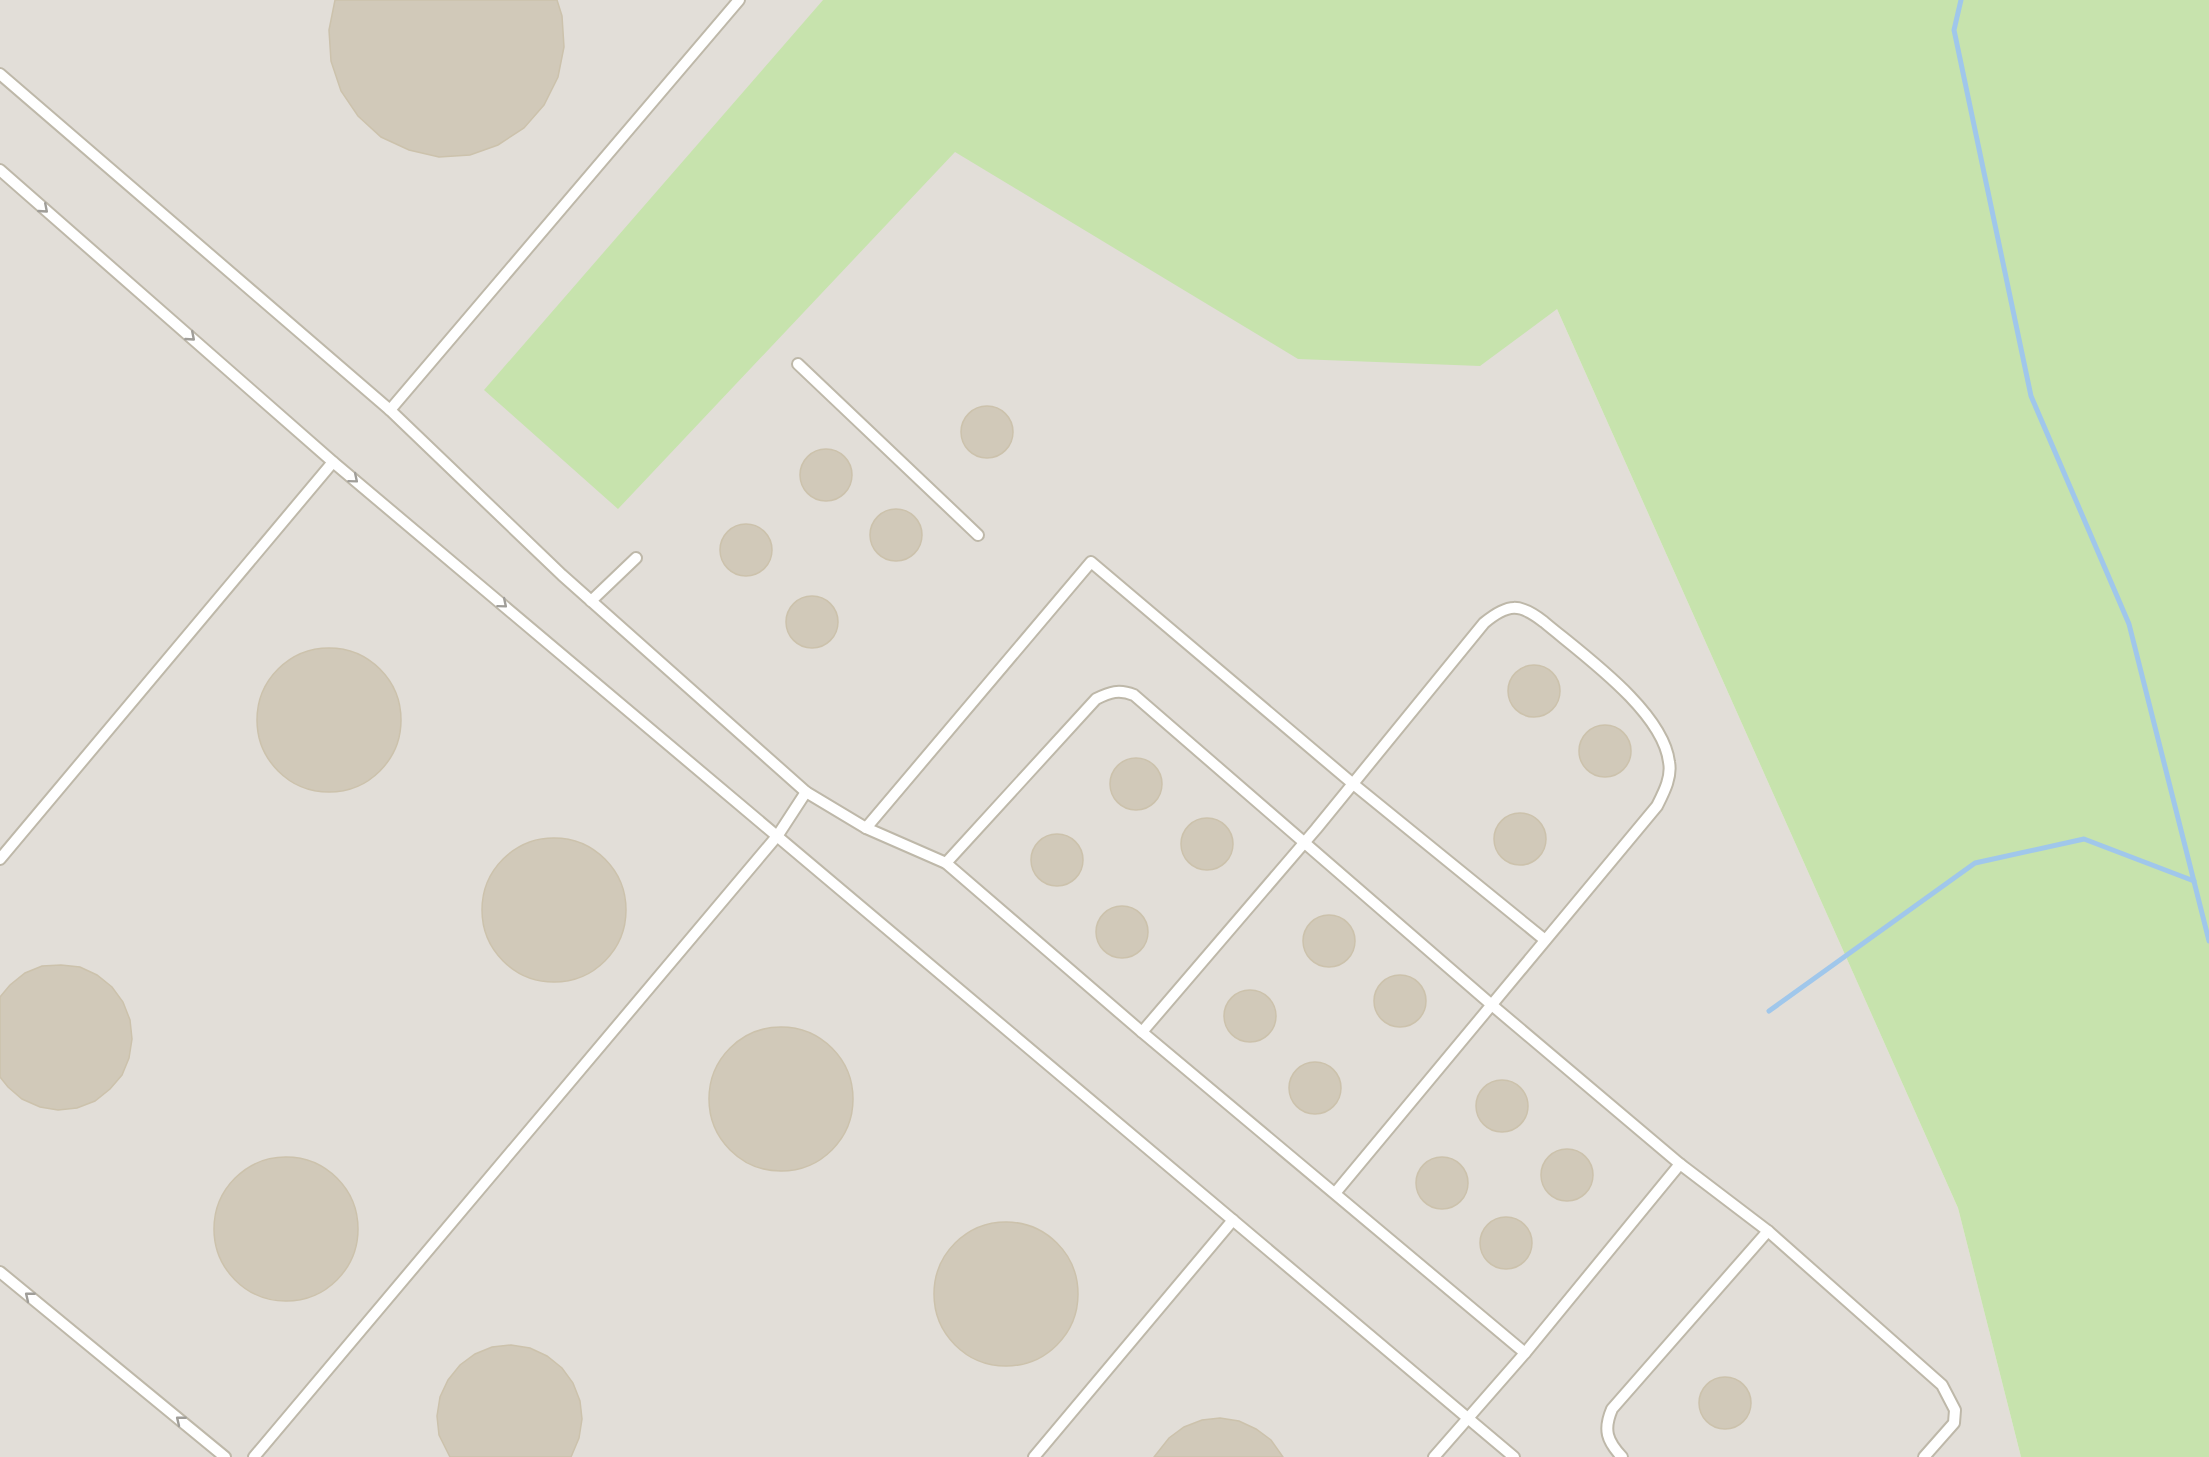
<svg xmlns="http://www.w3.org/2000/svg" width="2209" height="1457" font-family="Figtree,sans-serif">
<rect width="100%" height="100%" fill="#f0ede3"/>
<path fill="#e2ded8" d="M0,0H1595L1557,309L1958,1208L2021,1457H0Z"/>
<path fill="#c7e3ad" d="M823,0H2209V1457H2021L1958,1208L1557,309L1480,366L1298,359L955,152L618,509L484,390Z"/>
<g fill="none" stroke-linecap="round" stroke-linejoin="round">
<g stroke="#a0c7eb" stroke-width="5">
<path d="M1961,0L1954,30L2031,396L2129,624L2209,941"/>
<path d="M1769,1011L1975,863L2084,839L2194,881"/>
</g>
</g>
<g fill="#d1c9b9" stroke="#ccc2ac" stroke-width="1.5">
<path d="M335,0H557L562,16L564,47L558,77L544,105L524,128L498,145L470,155L439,157L409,150L381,137L358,116L341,91L331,61L329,30Z"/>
<circle cx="987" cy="432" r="26"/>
<circle cx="826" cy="475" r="26"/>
<circle cx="896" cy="535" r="26"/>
<circle cx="746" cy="550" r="26"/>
<circle cx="812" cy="622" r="26"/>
<circle cx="329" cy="720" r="72"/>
<circle cx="1534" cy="691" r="26"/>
<circle cx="1605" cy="751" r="26"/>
<circle cx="1136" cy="784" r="26"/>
<circle cx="1520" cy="839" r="26"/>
<circle cx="1207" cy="844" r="26"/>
<circle cx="1057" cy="860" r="26"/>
<circle cx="554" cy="910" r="72"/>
<circle cx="1122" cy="932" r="26"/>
<circle cx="1329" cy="941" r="26"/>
<path d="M61,965L80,967L97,975L112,987L123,1002L130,1020L132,1039L129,1058L122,1075L110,1089L95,1101L77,1108L58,1110L40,1107L22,1099L8,1087L0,1077V997L10,985L25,973L42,966Z"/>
<circle cx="1400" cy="1001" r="26"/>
<circle cx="1250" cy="1016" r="26"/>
<circle cx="781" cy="1099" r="72"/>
<circle cx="1315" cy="1088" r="26"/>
<circle cx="1502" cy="1106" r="26"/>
<circle cx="1567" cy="1175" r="26"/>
<circle cx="1442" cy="1183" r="26"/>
<circle cx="286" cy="1229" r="72"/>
<circle cx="1506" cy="1243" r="26"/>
<circle cx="1006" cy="1294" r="72"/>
<path d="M511,1345L530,1348L547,1356L562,1368L573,1383L580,1401L582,1419L579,1438L571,1457H450L439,1435L437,1416L440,1397L448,1380L460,1365L475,1354L492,1347Z"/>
<circle cx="1725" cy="1403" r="26"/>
<path d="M1220,1418L1239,1421L1256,1429L1271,1440L1283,1457H1154L1169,1438L1184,1427L1202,1420Z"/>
</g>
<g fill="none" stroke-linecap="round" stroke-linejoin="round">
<g stroke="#beb8a9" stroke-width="14">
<g id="service">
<path d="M0,74L390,410L562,575L806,792L866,828L946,863"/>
<path d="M0,170L333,462L1514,1457"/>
<path d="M798,364L978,535"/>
<path d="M390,410L739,0"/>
<path d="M591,601L636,558"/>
<path d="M866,828L1091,562L1352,783L1545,940"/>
<path d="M0,859L333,462"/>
<path d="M1142,1032L1316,829L1484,623C1508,603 1520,603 1544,622C1582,654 1663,711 1669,762C1672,777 1664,792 1657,806L1336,1192"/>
<path d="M0,1272L225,1457"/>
<path d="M1525,1353L1142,1032L946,863L1096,699C1110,692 1119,689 1134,695L1493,1006L1680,1164L1768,1231L1942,1385L1955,1410L1954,1423L1924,1457"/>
<path d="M254,1457L778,835L806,792"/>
<path d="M1034,1457L1233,1220"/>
<path d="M1434,1457L1525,1353L1680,1164"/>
<path d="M1622,1457C1607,1441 1603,1430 1612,1409L1768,1231"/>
</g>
</g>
<use href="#service" stroke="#fff" stroke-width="10"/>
</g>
<defs><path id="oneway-chevron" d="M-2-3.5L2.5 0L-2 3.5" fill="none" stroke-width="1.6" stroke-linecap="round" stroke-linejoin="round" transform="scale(1.5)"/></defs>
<g stroke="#a09e99">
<use href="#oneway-chevron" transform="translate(44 209) rotate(41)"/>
<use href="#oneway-chevron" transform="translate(191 337) rotate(41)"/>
<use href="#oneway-chevron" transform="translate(354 479) rotate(40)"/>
<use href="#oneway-chevron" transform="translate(503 604) rotate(40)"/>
<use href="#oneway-chevron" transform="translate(29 1296) rotate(-141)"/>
<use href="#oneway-chevron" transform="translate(180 1420) rotate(-141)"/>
</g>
</svg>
